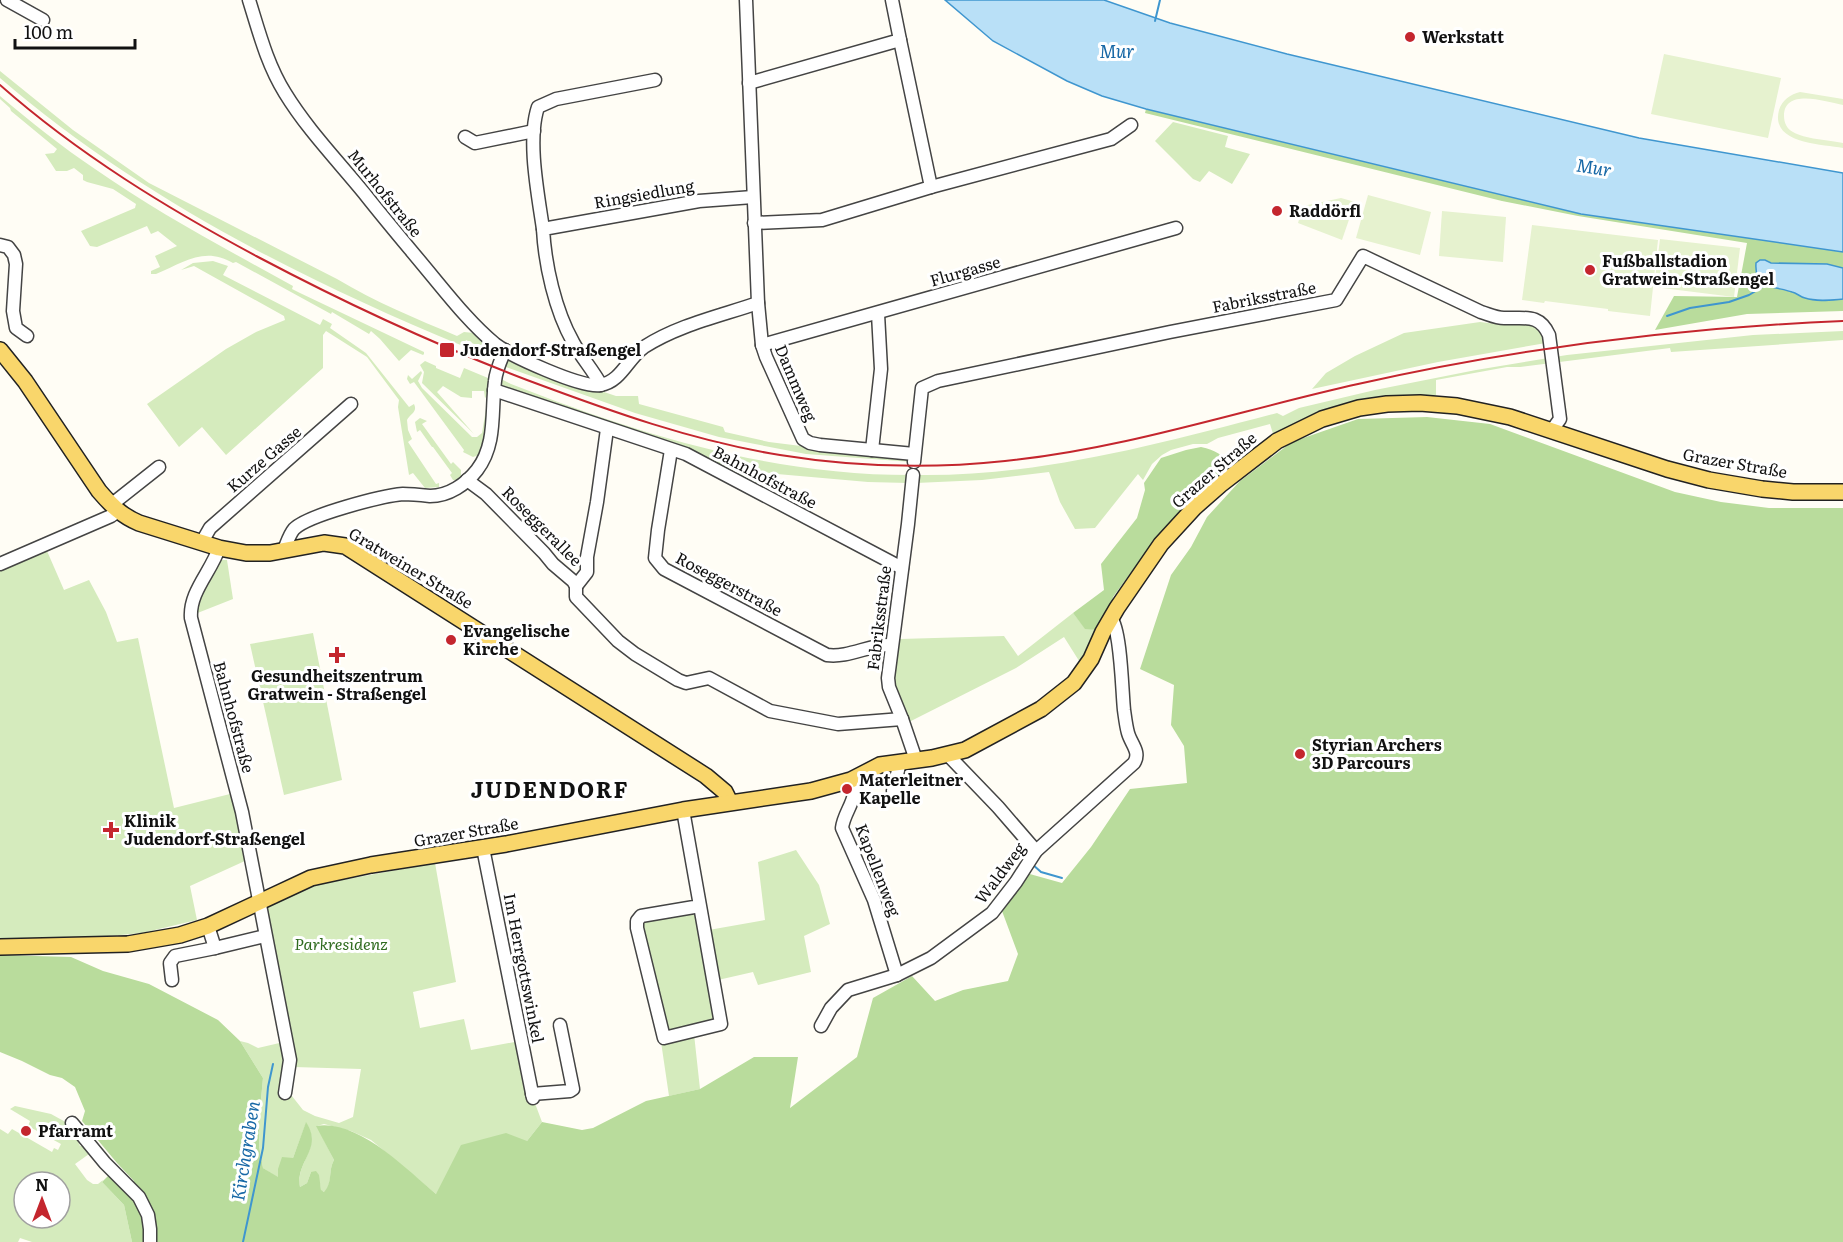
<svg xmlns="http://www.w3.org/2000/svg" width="1843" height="1242" font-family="Literata,serif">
<rect width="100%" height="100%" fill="#fffdf5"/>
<g fill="#d5ebbd" fill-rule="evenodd">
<path d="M0,71L73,130L149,183L337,279C375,302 417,319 457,336L464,332L474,333L485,342L482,350L473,347L474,344L466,340L463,346C298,278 136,195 0,78Z"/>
<path d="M0,96C31,122 62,147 95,169C158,213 226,249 293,286L292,289L300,293L424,352V354L423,355L411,350L399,361L380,339L371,331L369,334L332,312L331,314L236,262L233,263C204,246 183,263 156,274H151V271L160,267L155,256L177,246L158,231L151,234L147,226L97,247L90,246L81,231L135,208L136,204L113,189L87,182L83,180V175L74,168L67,171H56L45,154L54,153L57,149L11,111L10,108L0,99Z"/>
<path d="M1173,122L1228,136L1225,147L1250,154L1232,184L1209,171L1200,182L1193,179L1155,141Z"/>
<path d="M213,261L228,266L223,275L320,325L323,319L332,324L330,328L366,353L409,407L414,404C418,412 410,414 407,420L408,430L412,439L408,442L436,484L439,483V487L425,488L413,473L409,475L398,407L399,400L367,357L326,331L323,335V368L226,455L202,427L179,447L147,404L226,349L256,332L285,320L284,316L194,266L181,270L193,263Z"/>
<path d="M1480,322L1496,324L1536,322L1546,343L1438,362L1312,389L1326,373L1355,356L1404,333Z"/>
<path d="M1843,331V340L1671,352L1670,348L1520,367H1507L1436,380V395L1429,398L1404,399L1274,437L1270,424L1218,438L1207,444H1193L1171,450L1162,455L1152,464L1143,480L1138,474L1095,528L1075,529L1060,502L1049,472L982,480L916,483L915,475C1039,477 1158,444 1277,413L1283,416L1299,408L1375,390L1476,370L1567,355L1753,335Z"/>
<path d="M511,360L604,389V392L616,396H638L639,404L723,427L725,432L769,442L801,446L805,445L904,455L912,462L806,454L719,437L635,413L503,366L507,361Z"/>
<path d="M425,361L436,366V368L460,378L464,368L488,378V395L485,398L484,391H472V398L461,397L443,386L437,392L474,434L422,383L424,372L420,365Z"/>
<path d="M421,371L422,373L418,381L422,388L472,437H477L482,433L486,409H487L483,442L479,455L473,457L463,452L464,450L414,382L410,384L407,379L408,375L412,379Z"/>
<path d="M499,378L511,384C641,435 770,475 911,475L908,483L868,482L777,474L762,472L756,485L742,476L501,388Z"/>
<path d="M420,418L427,421L422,424L451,464L453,462L461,470V476L458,480H453L450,475L452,473L433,447H432L420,430L417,432L415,422Z"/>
<path d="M47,551L64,590L89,580L106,612L117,642L138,638L174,808L234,793L247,860L190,886L197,920L142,933L88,938L0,940V569Z"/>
<path d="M220,560H227L233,599L195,614L201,588Z"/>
<path d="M1073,613L1085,628L1098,630L1081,664L1064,637L1016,668L909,722L891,686L897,642L900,639L1004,636L1018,656Z"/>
<path d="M313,633L342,780L284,795L250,644Z"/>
<path d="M796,850L819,885L830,924L804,936L811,972L758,985L753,972L718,980L726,1026L694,1034L700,1089L669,1096L655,1001L641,941L643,918L698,908L703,931L765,920L758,862Z"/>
<path d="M435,863L456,982L413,992L420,1028L464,1019L471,1050L520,1041L533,1098L542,1122L527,1141L436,1194L371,1140L351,1131L324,1124L317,1126L334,1160C328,1170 333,1183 325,1192L321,1191L320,1184L311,1172L307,1183L300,1187C295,1162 323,1148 306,1123L293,1158L278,1178L263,1168L259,1146L260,1110L263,1078L240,1041L248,1043L258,1048L288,1041L266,906L291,893L315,885ZM294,1067L361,1069L353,1117L339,1123L315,1116L303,1110L288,1091Z"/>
<path d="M15,1106L51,1114L71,1125L80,1146H82L89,1154L75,1164L87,1180L93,1184H98L103,1180L102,1182L124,1205L132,1242H32L20,1238L18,1242H0V1129L8,1134L12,1129L52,1152L54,1148L58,1150L61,1144L28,1126L30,1121L10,1109ZM24,1182H60V1218H24Z"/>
</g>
<g fill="#b9dc9c">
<path d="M1146,109L1581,214L1843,252V311L1747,314L1655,330L1674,296L1737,297L1747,243L1578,216L1502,201L1145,113Z"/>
<path d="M1427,417L1490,424L1675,492L1721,502L1769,508H1843V1242H132L124,1205L102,1182L110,1174L125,1189L134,1181L117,1163L82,1121L85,1111L75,1087L62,1078L50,1075L22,1061L0,1052V955L71,957L103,971L149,984L218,1020L240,1041L263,1078L260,1110L259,1146L263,1168L278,1177V1169L282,1157L293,1158L306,1122C324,1149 295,1161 300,1187L307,1183L311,1172L316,1171L319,1175L321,1190L324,1192C333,1183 328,1170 334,1160L316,1126C358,1119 406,1169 436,1194L461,1145L506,1133L527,1141L542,1122L582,1130L593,1128L646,1101L700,1089L754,1057H798L790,1108L857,1057L873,998L912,976L935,1001L963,990L1008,981L1018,954L1002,911L1019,871L1062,883L1091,847L1130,789L1187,783L1184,746L1171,725L1174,685L1140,669L1171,575L1191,547L1207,517L1240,481L1292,442L1358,419Z"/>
<path d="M1201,447C1216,450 1222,455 1233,466L1156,538L1113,597L1111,608L1098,630L1085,629L1073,613L1104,590L1101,564L1137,518L1145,490L1144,483L1161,458L1186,450Z"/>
</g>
<g fill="#e6f2cf">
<path d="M1664,54L1781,78L1768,138L1651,114Z"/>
<path d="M1800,92L1843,99V105C1827,102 1784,87 1784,116C1784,123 1787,129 1793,132C1804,139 1829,140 1843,143V148C1821,144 1770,144 1779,110C1782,100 1791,94 1800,92Z"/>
<path d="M1368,195L1431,212L1420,255L1356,238Z"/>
<path d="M1341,198L1355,202L1342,240L1298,223L1303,206Z"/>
<path d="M1442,211L1506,217L1503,262L1439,256Z"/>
<path d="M1532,225L1658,240L1650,316L1608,311V309L1545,301L1544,303L1522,300Z"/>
<path d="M1660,239L1740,248L1734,297L1654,287Z"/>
</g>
<g fill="#b9e0f7" stroke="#3f96cf" stroke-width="1.5">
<path d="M945,0H1104L1170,23L1287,54L1639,138L1843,173V252L1581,214L1146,109L1102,96L1067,81L993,41Z"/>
<path d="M1760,260H1765L1771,263L1827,264L1843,268V299C1831,300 1817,302 1805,298C1800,297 1797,293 1792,292C1776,286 1754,290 1756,263Z"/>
</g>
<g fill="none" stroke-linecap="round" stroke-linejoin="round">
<g stroke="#3f96cf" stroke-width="2">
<path d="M1155,21L1160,0"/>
<path d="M1667,316L1690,308L1729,302L1749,295L1769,283"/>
<path d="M1032,864L1041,872L1062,878"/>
<path d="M243,1242L263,1148L268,1087L273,1064"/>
</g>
<g stroke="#444" stroke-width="15">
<g id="minor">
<path d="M7,0L43,20"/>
<path d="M249,0C259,32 267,64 285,93C307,129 337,160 364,193C386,221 410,249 433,277C452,300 472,325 495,344C511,356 581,388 600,385C621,382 628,358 644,347C678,325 720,316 758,303L746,0"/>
<path d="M749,83L900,40L892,0"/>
<path d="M465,137L475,143L534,131"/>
<path d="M931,187L1111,139L1131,125"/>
<path d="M754,223L822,220L931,187L900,40"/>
<path d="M543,229C538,194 527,140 538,107L556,99L655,80"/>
<path d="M0,245L8,247L14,255L16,264L13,311L16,328L27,336"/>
<path d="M758,303L762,345L766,357L803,439L810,443L820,445L914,454"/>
<path d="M762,345L1176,228"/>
<path d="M601,385C593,370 581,357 573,342C555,310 545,265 543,229L699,201L753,197"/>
<path d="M494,390L686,454L902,568"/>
<path d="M671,450L658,530L655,558L664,569L827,655C849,658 870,644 891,645"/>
<path d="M872,450L881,369L878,314"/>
<path d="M914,462L922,388L938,381L1170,332L1336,300L1363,256L1481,312C1488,314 1496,318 1504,318C1525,319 1539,313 1549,335L1560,419L1552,430"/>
<path d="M913,475L908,524L888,678L889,687L902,719L916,760"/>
<path d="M467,480L486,494L544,553L553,564L573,581L576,586V597L618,641L635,654L678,680L686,683L709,678L770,711L838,724L902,719"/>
<path d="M111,505L159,467"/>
<path d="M202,542L210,528L351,404"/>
<path d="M219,548C211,572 189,592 191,618L242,812L290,1060L285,1093"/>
<path d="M284,550C287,543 289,535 294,529C308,515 381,496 403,494C412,494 421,495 430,496C449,496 466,484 477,470C497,444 491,411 495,381C496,370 501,360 505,350"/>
<path d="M0,564L111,516L118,511"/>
<path d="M576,586L587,572V557L597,502L607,429"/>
<path d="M948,755L998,807L1036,851"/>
<path d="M851,780C861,797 844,810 842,828L874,900L897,975"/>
<path d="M893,791L900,762"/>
<path d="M683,810L721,1024L664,1038L637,928V921L641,916L700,906"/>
<path d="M483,848L533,1098"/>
<path d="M208,926L215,948L265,936"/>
<path d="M172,980L170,963L175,956L215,948"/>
<path d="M821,1026L831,1008L848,990L897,975L931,958L992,913L1016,882L1036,851L1134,763C1141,752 1131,744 1128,733C1126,726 1125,717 1124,710C1122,691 1121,630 1111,618"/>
<path d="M532,1094L570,1091L573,1089L560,1025"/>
<path d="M72,1123L105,1163L139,1197L148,1215L150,1229V1242"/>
</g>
</g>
<g stroke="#222" stroke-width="18">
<g id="major">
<path d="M0,350L25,381L99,491C111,505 122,516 139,523L219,548L246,553H270L324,543L345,546L706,776L725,792L730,802"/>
<path d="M0,947L128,944L180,935L208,926L311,878L371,865L506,844L683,810L811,791L851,780L880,765L932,758L965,750L1041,709L1074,683L1091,659L1103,632L1117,608L1161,544L1195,507L1220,485L1277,441L1322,419L1359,408L1387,404L1420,403L1457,406L1510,417L1667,469L1709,480L1762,489L1793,492H1843"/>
</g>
</g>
<use href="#minor" stroke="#fff" stroke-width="12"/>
<use href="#major" stroke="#f9d66b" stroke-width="15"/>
<path stroke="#c4262e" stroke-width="2" d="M0,85C78,154 168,209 260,258C347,304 436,345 527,380C610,411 693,441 780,455C854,467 930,469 1005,461C1125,449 1241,410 1358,384C1517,348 1680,328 1843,321"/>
</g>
<g fill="#c4262e" stroke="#fff" stroke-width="2">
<circle cx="1410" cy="37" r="6"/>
<circle cx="1277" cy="211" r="6"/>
<circle cx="1590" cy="270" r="6"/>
<rect x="439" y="342" width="16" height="16" rx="3"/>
<circle cx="451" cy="640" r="6"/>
<path d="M334 646h6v6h6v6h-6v6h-6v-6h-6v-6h6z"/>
<circle cx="1300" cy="754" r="6"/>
<circle cx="847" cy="789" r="6"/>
<path d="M108 821h6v6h6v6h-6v6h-6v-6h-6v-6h6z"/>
<circle cx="26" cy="1131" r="6"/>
</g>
<g text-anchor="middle" stroke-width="6" stroke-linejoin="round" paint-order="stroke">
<g font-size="16" font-weight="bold" fill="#111" stroke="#fff" text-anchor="start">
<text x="1422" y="43">Werkstatt</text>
<text x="1289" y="217">Raddörfl</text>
<text x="1602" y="267">Fußballstadion<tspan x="1602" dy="18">Gratwein-Straßengel</tspan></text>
<text x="460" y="356">Judendorf-Straßengel</text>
<text x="463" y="637">Evangelische<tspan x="463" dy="18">Kirche</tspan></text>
<text x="337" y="682" text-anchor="middle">Gesundheitszentrum<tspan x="337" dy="18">Gratwein - Straßengel</tspan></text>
<text x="1312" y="751">Styrian Archers<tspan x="1312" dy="18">3D Parcours</tspan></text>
<text x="859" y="786">Materleitner<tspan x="859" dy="18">Kapelle</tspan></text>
<text x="124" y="827">Klinik<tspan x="124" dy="18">Judendorf-Straßengel</tspan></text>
<text x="38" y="1137">Pfarramt</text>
</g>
<g font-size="16" fill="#111" stroke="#fff">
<text transform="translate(385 193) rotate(51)" y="6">Murhofstraße</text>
<text transform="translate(644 194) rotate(-10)" y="6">Ringsiedlung</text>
<text transform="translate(965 271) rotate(-16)" y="6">Flurgasse</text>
<text transform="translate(1264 297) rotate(-11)" y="6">Fabriksstraße</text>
<text transform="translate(796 383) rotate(67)" y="6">Dammweg</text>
<text transform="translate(264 459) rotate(-41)" y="6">Kurze Gasse</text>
<text transform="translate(1735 463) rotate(10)" y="6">Grazer Straße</text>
<text transform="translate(1214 470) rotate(-41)" y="6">Grazer Straße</text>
<text transform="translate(765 477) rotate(28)" y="6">Bahnhofstraße</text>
<text transform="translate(542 526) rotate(45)" y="6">Roseggerallee</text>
<text transform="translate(411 568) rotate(31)" y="6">Gratweiner Straße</text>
<text transform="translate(729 584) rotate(28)" y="6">Roseggerstraße</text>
<text transform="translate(879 618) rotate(-83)" y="6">Fabriksstraße</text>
<text transform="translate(234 717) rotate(75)" y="6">Bahnhofstraße</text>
<text transform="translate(466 832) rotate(-10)" y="6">Grazer Straße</text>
<text transform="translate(878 870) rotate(69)" y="6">Kapellenweg</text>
<text transform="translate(1000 873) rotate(-53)" y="6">Waldweg</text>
<text transform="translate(524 968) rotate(79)" y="6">Im Herrgottswinkel</text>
</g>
<g font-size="16" font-style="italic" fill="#2f6b1f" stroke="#fff">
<text x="341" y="950">Parkresidenz</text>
</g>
<g font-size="18" font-style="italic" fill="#1768a6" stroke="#fff">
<text x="1117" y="58">Mur</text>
<text transform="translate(1594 168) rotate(9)" y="6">Mur</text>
<text transform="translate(246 1151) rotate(-81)" y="6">Kirchgraben</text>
</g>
<g font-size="22" font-weight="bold" letter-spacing="1.5" fill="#111" stroke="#fff">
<text x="550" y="798">JUDENDORF</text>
</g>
</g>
<g transform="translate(42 1200)"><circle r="28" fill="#ffffff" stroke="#a0a0a0" stroke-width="1.5"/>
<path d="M0-4.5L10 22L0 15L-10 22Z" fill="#c4262e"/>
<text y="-9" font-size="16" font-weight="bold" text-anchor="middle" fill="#111111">N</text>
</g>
<path d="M15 39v9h120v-9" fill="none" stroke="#111111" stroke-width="3"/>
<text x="24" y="39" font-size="18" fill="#111111" stroke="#ffffff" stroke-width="4.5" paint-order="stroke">100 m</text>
</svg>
